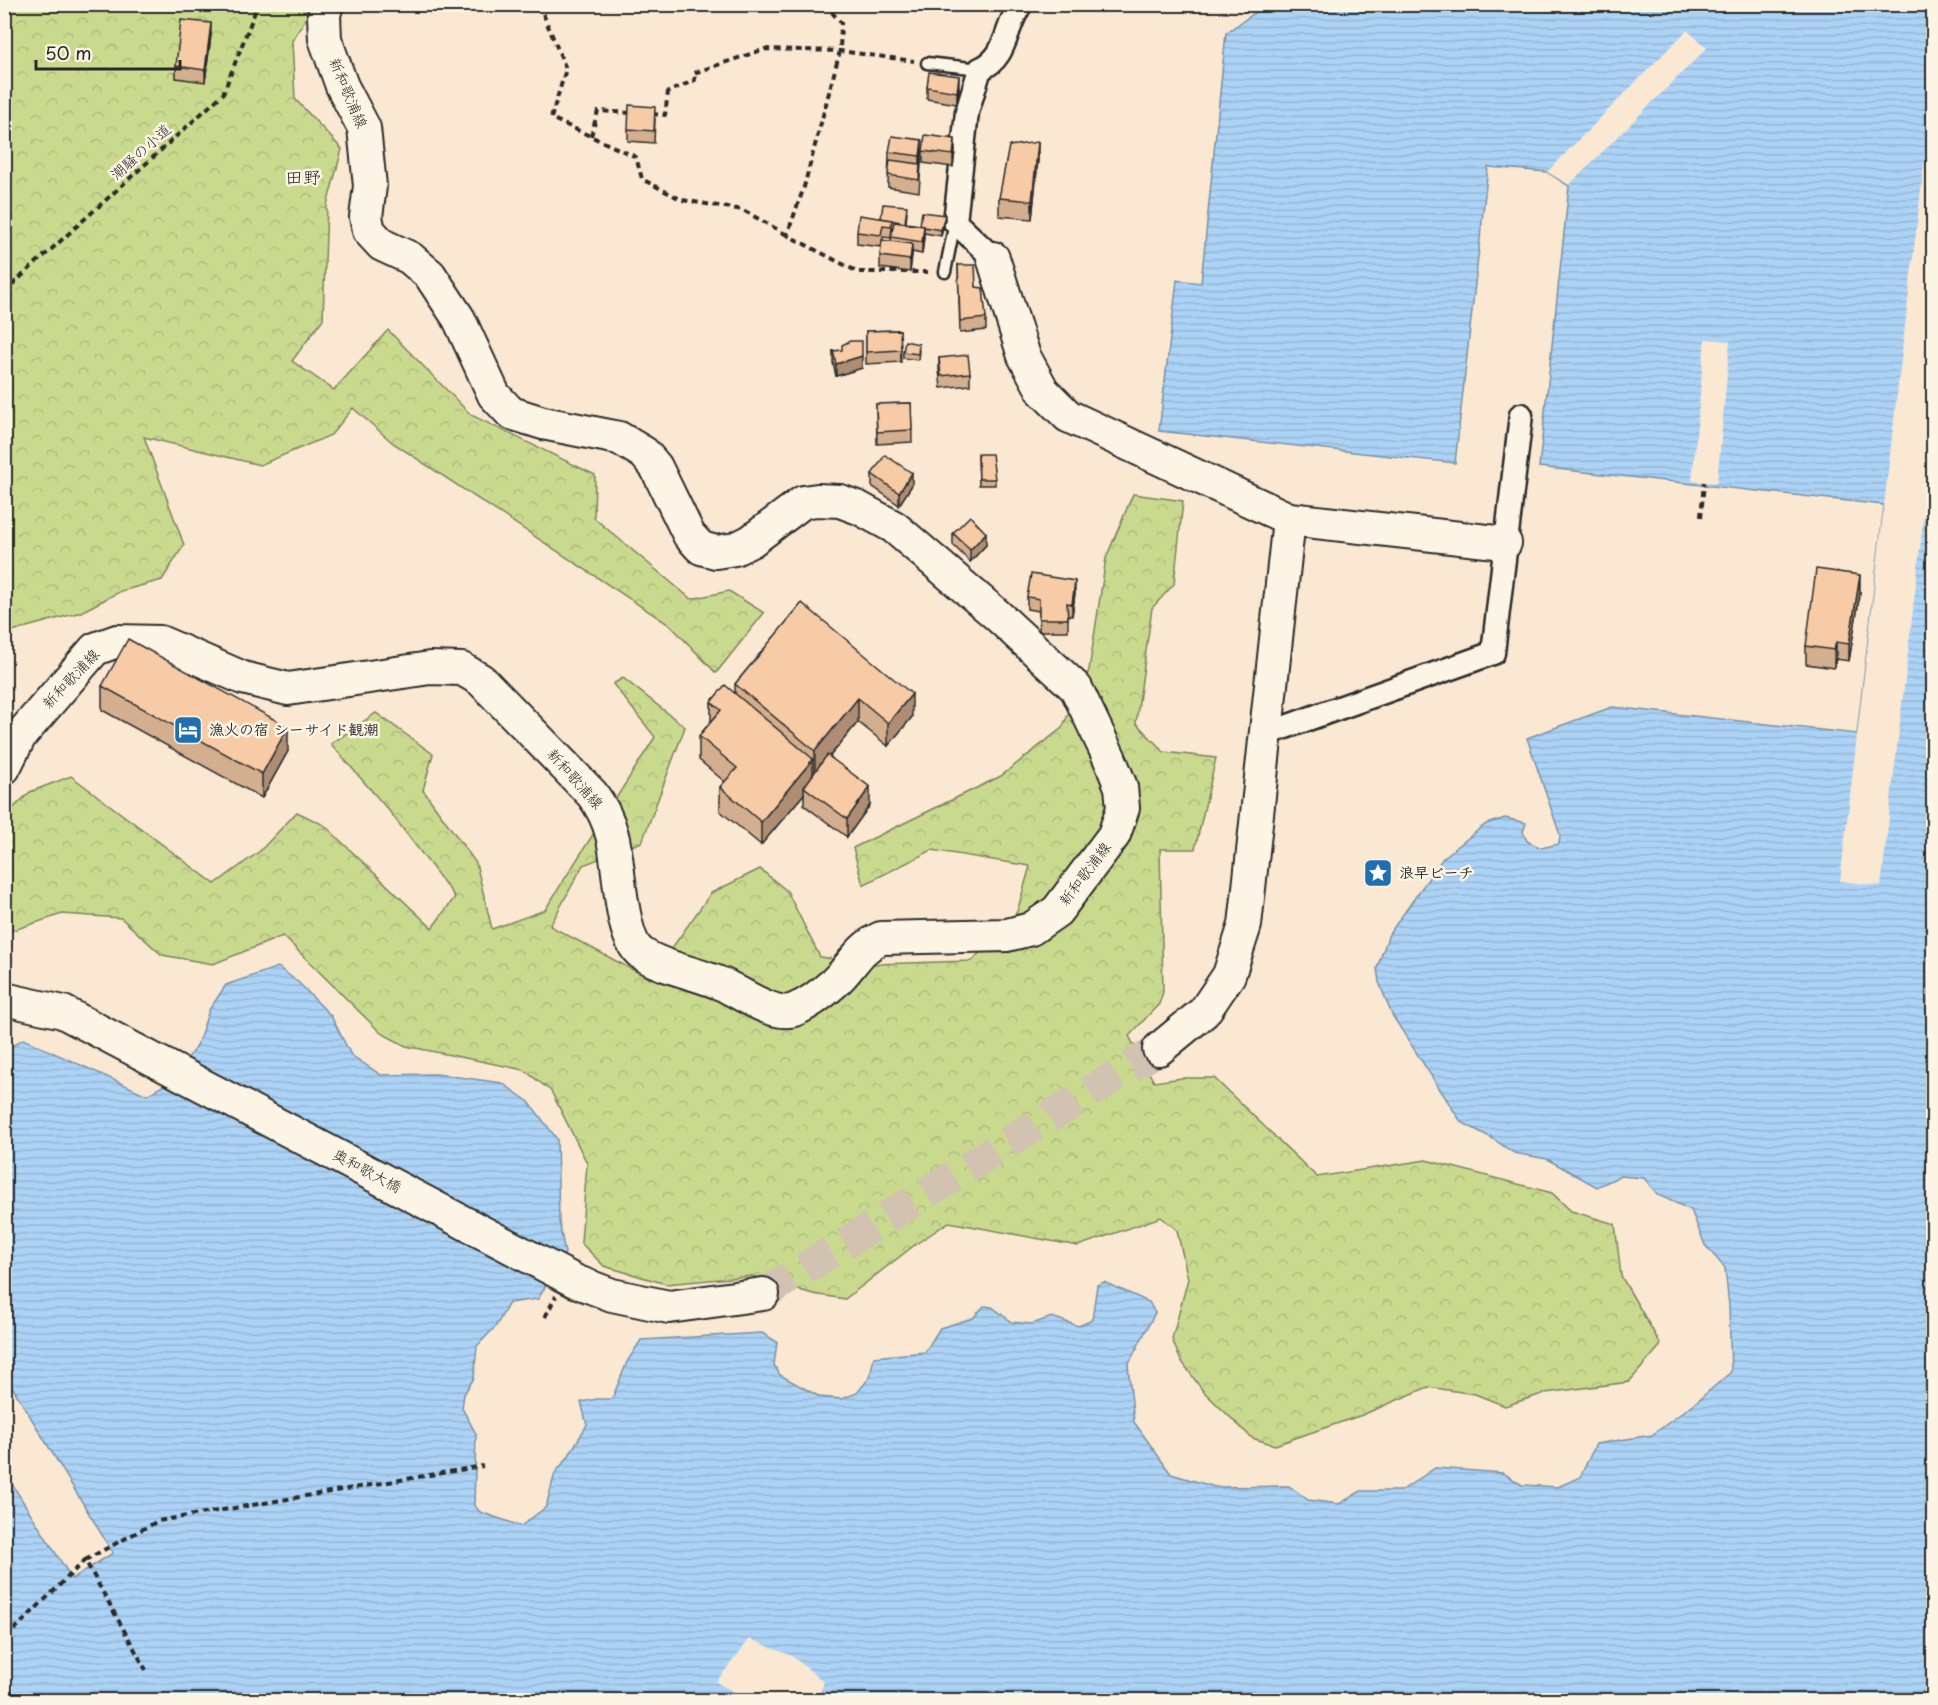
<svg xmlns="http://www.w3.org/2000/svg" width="1938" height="1705" font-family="'Playpen Sans','Klee One',sans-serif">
<defs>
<pattern id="forest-crowns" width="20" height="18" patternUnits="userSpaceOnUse" patternTransform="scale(1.5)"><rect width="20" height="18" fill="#c9da8e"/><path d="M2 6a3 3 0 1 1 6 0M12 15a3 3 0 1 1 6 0" fill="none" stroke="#adbb7b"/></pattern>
<pattern id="water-rules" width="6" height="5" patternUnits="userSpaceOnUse" patternTransform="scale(1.5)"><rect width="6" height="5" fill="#acd3f6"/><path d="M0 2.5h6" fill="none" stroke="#94b5d3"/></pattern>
</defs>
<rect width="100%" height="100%" fill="#fae8d2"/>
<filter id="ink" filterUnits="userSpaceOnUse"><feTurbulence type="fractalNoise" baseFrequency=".0167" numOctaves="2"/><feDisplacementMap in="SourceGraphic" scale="12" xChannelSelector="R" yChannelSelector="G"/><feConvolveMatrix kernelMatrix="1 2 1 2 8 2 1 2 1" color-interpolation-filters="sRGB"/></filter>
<g filter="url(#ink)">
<g fill="url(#forest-crowns)" stroke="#7a825c" stroke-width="1.5">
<path d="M5,4L314,5L292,41L295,99L342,149L327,205L323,319L292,361L334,390L388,330L471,415L595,475L594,518L691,599L729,591L764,613L716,673L671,626L393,443L353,408L331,435L260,465L144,437L184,545L162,580L121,591L81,612L5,633Z"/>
<path d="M1133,494L1183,501L1174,584L1152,608L1136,723L1164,752L1216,758L1195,849H1160L1163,992L1159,1004L1129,1036L1154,1082L1182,1078H1214L1317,1177L1426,1160L1552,1193L1571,1211L1615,1224L1621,1276L1661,1345L1629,1382L1545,1393L1505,1406L1475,1394L1428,1387L1362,1415L1275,1445L1252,1438L1203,1391L1180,1359L1172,1339L1188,1279L1177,1230L1161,1217L1078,1246L949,1222L916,1244L845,1299L813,1294L752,1276L666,1284L604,1266L581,1243L587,1163L551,1091L524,1070L406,1046L381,1033L283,936L213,964L162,955L121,918L62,914L5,933V816L30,792L71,776L215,884L260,851L297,812L324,825L432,928L455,897L390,812L331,744L376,713L433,754L423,790L476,863L492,929L545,910L655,737L613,684L623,678L685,727L642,842L583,865L550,926L650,979L711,893L760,869L787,891L820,957L876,964L972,961L1017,912L1030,866L932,850L863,885L853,848L1001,776L1062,728L1089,670L1106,558Z"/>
</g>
<path fill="url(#water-rules)" stroke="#7890a5" stroke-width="1.5" d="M1266,5H1933V1700H5V1473L72,1579L113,1553L5,1375V1051L23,1039L147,1095L168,1083L197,1046L209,1010L226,985L278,967L299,983L331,1016L351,1055L381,1075L436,1074L502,1083L529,1102L557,1139L559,1222L565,1253L538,1299L509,1303L496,1326L477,1346L474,1378L464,1394L462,1408L476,1434L474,1505L480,1512L521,1526L546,1507L555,1473L568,1457L587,1425L581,1402L597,1399H612L627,1362L641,1340L762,1333L777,1342L774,1365L780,1375L820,1397L842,1399L857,1393L870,1377L874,1357L925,1352L940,1328L973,1318L984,1306L992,1307L1012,1322L1032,1324L1052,1317L1078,1326L1092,1320L1097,1285L1104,1282L1149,1302L1155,1313L1128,1365L1134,1422L1171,1474L1215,1487L1289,1486L1308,1500L1339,1504L1361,1491H1401L1435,1468L1503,1473L1522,1485L1558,1487L1580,1477L1596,1444L1652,1435L1695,1403L1731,1372L1729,1306L1725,1268L1705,1245L1691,1210L1658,1195L1644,1178L1620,1176L1597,1187L1547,1159L1514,1153L1490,1137L1461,1122L1392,1015L1379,982L1377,968L1389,934L1443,858L1486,824L1505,818L1526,823L1523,832L1527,841L1541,848L1559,844L1560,835L1527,738L1612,707L1857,734L1884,505L1539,467L1569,186L1547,172L1488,167L1455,463L1159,431L1177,280L1201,283L1226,33Z"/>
<g fill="#fae8d2">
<path d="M1687,30L1707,48L1569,185L1547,172Z"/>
<path d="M1933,87V436L1881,886L1840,881Z"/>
<path d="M1705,339L1730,341L1717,483L1692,481Z"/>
<path d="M750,1639L792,1656L824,1682L817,1700H744L745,1698L716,1682Z"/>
</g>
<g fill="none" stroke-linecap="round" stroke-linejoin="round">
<path stroke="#d1c2b1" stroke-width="32" stroke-dasharray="32 16" stroke-linecap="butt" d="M763,1294L1159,1049"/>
<g stroke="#2b2b2b" stroke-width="15">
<g id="lane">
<path d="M927,63L980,69"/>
<path d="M945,272L955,222"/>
</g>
</g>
<g stroke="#2b2b2b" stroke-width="27">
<g id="street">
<path d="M993,258L955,222L967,112L980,69C1008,58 1005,25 1021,4"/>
<path d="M1266,734L1493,653L1521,415"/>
</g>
</g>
<g stroke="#2b2b2b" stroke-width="36">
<g id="secondary">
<path d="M993,258L1024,356L1043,391L1068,416L1289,519L1505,543"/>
<path d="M4,768L20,736L95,649L117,641L160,642L243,678L288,689L430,668L462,669L481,680L592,794C602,807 608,819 612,835C620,862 619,937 641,953C661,968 702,974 726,986C743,995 776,1017 794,1010C809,1004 823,993 835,982C854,965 856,950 881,938L1007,935L1031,929L1057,911L1114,835L1123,808L1121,787L1109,757L1076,688L997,615L894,527L859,508L840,501L817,500L803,502L751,541L735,549L716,552L701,548L689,535L656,467L644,453L619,438L543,423L511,413L494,395L459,319L430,275L410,258L382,245L369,231L366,217L370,186L364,128L342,86L325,39L324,15L327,4"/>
<path d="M4,999L63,1012L575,1281L612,1295L669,1307L763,1294"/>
<path d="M1159,1049L1204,1012L1229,975L1245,925L1289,519"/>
</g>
</g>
<g stroke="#2b2b2b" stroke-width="4" stroke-dasharray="6 4.5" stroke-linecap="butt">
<path d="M539,4L566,69L551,118L636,157L642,179L682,200L743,210L787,235"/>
<path d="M825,4L841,23L840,51L804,187L787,235L858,272H932"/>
<path d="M652,114L665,115L668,92L695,80L694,73L765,49L840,51L914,61"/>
<path d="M591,136L598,111L632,113"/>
<path d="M4,292L223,94L258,4"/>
<path d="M1701,517L1704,482"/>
<path d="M545,1317L556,1296"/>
<path d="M85,1560L158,1521L483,1466"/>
<path d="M14,1630L85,1560L146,1670"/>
</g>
<use href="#lane" stroke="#fcf5e5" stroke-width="10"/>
<use href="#street" stroke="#fcf5e5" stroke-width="22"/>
<use href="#secondary" stroke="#fcf5e5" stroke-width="32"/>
</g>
<g fill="#d4af8f" stroke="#2b2b2b" stroke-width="1.5" fill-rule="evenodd">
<path d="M211,35L205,82L176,78V66Z"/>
<path d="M927,87L959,88L957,104L927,99Z"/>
<path d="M655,119L654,143L628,141V129Z"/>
<path d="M923,151H955L953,167L923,163Z"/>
<path d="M889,152H922L919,192L888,187Z"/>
<path d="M1038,160L1032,219L999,216V198Z"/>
<path d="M907,212L906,223L920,225L945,221L941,236L924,233L922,254L912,252L910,272L880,268V256L881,247L857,244V232L881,218ZM892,227H893L891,241L882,243L883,237L891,238Z"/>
<path d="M958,265L976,287L986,318V330L960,333Z"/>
<path d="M900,330L901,362L866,364V331Z"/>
<path d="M919,350L918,360L903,358V352Z"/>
<path d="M833,351L862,368L836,376L833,363Z"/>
<path d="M939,358L970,373V385L941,388L939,370Z"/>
<path d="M911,403L912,442L877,444L876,404Z"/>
<path d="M978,454L995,479V485H979Z"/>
<path d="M872,474L912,485L899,505L872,486Z"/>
<path d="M953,533L986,545L970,562L953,545Z"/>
<path d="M1075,593L1072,616L1068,615V631H1039V611L1027,609V597Z"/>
<path d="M1860,593L1849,661L1836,659L1834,668L1806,664V646Z"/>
<path d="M802,603L912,717L888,746L858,722L830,756L870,805L847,837L804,805V794L761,845L720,811V787L725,782L699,760V736L711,721V702L735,693V684Z"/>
<path d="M102,686L288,751L262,798L102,710Z"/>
</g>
<g fill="#ad8e74" stroke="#2b2b2b" stroke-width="1.5">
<path d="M211,23V35L205,82V70Z"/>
<path d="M959,76V88L957,104V92Z"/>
<path d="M955,139V151L953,167V155Z"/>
<path d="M922,140V152L920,168V156Z"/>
<path d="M1038,142V160L1032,219V201Z"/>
<path d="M945,215V221L941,236V230Z"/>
<path d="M924,226V238L922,254V242Z"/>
<path d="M912,244V256L910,272V260Z"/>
<path d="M862,356V368L836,376V364Z"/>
<path d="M912,473V485L899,505V493Z"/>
<path d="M986,533V545L970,562V550Z"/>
<path d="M1860,575V593L1849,661V644Z"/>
<path d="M1075,581V593L1072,616V604Z"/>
<path d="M1836,642V659L1834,668V650Z"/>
<path d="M912,694V717L888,746V723Z"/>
<path d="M858,698V722L815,774V751Z"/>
<path d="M288,727V751L262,798V774Z"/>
<path d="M813,759V783L804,787V794L761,845V822Z"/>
<path d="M870,787V805L847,837V819Z"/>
</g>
<g fill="#f7cba6" stroke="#2b2b2b" stroke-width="1.5">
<path d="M181,20L211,23L205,70L176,66Z"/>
<path d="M929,72L959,76L957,92L927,87Z"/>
<path d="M629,105L655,107L654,131L628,129Z"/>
<path d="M925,135L955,139L953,155L923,151Z"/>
<path d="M892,136L922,140L920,156L889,152Z"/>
<path d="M1038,142L1032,201L999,198L1009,146Z"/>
<path d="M890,160L920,164L919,180L888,175Z"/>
<path d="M883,204L907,206L905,223L881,218Z"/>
<path d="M922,212L945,215L941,230L924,227V226L920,225Z"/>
<path d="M859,215L892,220L891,226L883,225L881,235L857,232Z"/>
<path d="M894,222L924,226L922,242L891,237Z"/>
<path d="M882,240L912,244L910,260L880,256Z"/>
<path d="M958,265H975L976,287L983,288L986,318L960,321Z"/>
<path d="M900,330L901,350L866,352V331Z"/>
<path d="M850,341H862V356L836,364L833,351L842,350V345Z"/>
<path d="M905,341L919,344L918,354L903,352Z"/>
<path d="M968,355L970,373L941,376L939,358Z"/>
<path d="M911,403L912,430L877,432L876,404Z"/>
<path d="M978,454H992L995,479H979Z"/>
<path d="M885,455L912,473L899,493L872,474Z"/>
<path d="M970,516L986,533L970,550L953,533Z"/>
<path d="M1816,569L1860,575L1849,644L1836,642L1834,650L1806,646Z"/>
<path d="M1031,574L1075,581L1072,604L1067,603L1068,619H1039V599L1027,597Z"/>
<path d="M802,603L912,694L888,723L858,698L815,751L735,684Z"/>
<path d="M128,639L288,727L262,774L102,686Z"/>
<path d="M725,685L813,759L761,822L720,787L737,768L699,736L721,710L711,702Z"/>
<path d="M827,755L870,787L847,819L804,787Z"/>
</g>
</g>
<defs>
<g id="hotel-square" transform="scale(1.5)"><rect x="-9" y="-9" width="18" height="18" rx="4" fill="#1f6fb2" stroke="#fcf5e5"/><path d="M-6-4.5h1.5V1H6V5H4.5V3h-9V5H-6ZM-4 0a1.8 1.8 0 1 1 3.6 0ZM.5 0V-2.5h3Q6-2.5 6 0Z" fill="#fff"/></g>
<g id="sight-square" transform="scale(1.5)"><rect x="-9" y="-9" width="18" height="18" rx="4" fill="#1f6fb2" stroke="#fcf5e5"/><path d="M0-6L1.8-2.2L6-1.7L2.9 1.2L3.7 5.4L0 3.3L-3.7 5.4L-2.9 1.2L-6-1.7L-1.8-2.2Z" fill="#fff"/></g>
</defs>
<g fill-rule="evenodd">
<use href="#hotel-square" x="188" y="730"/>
<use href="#sight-square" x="1378" y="873"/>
</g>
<g text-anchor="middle" stroke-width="5" stroke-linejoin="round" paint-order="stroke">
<g font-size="15" fill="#2b2b2b" stroke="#fcf5e5">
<text transform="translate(348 93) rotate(67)" y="5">新和歌浦線</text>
<text transform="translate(141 152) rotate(-42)" y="5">潮騒の小道</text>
<text transform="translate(71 679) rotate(-47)" y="5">新和歌浦線</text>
<text transform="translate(575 779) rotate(48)" y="5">新和歌浦線</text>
<text transform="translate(1085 874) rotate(-53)" y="5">新和歌浦線</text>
<text transform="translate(367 1171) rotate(28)" y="5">奥和歌大橋</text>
</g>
<g font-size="15" font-weight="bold" fill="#2b2b2b" stroke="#fcf5e5" text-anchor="start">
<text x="209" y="735">漁火の宿 シーサイド観潮</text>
<text x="1399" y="878">浪早ビーチ</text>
</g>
<g font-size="18" fill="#2b2b2b" stroke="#fcf5e5">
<text x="303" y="184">田野</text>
</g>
</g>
<rect width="1938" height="1705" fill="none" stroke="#fcf5e5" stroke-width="24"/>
<rect x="12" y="12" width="1914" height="1681" fill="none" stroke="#2b2b2b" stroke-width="2" filter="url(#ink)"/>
<path d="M36 60v9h144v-9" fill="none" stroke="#2b2b2b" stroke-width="3"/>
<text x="45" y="60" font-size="18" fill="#2b2b2b" stroke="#fcf5e5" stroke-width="4.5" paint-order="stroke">50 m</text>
</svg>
